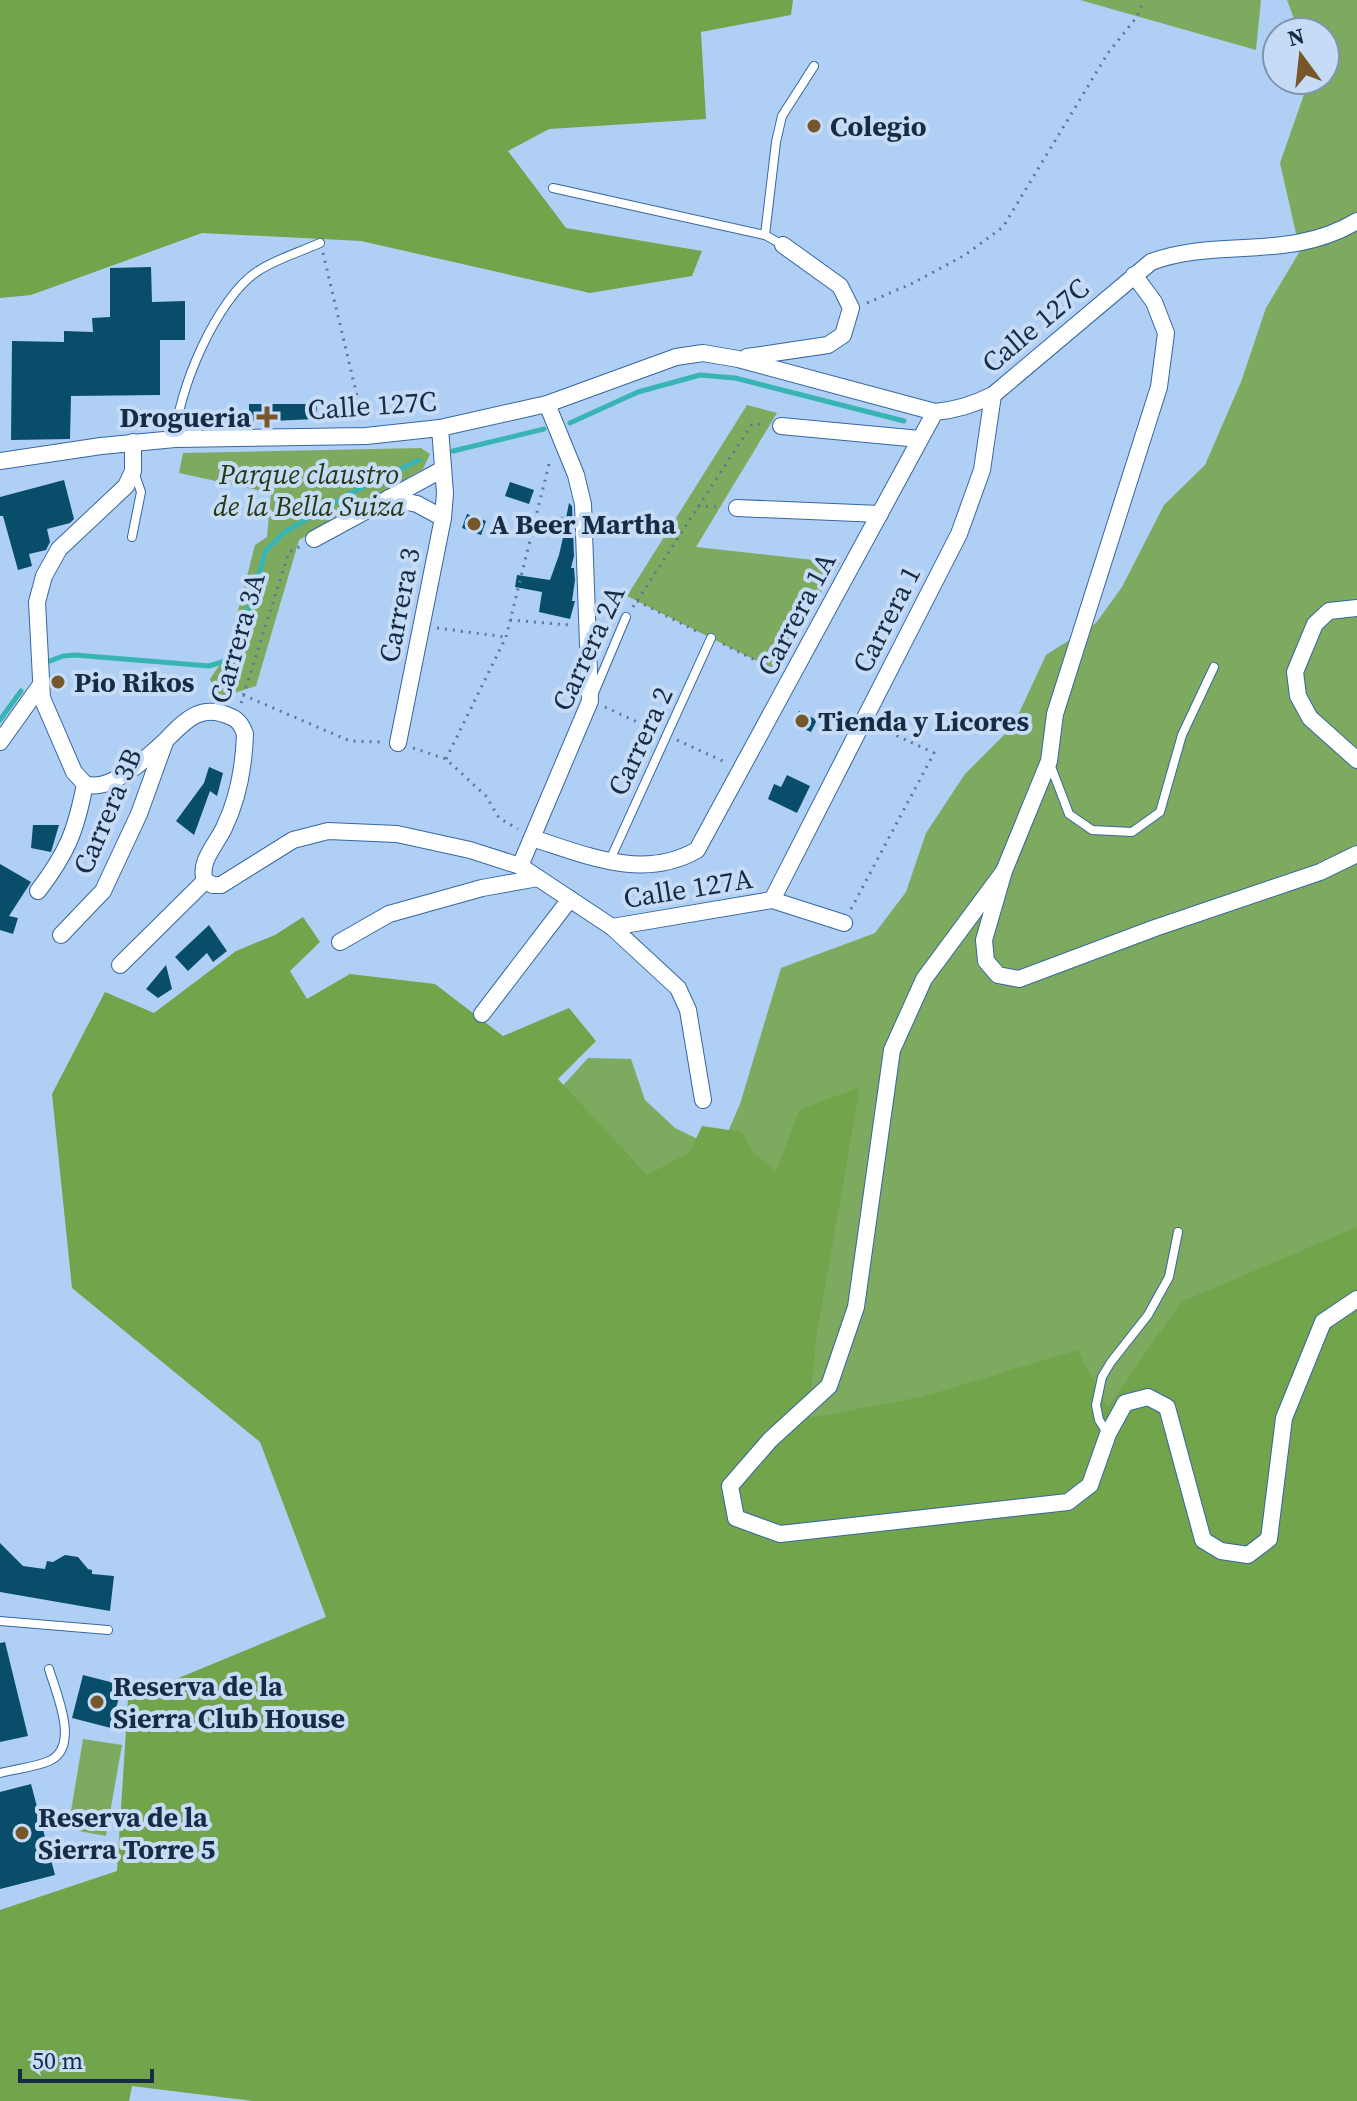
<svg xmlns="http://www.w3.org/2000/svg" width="1357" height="2101" font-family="'Source Serif 4',serif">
<rect width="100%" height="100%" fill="#afcff5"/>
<g fill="#7daa5f">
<path d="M1080,0H1261L1256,50Z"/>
<path d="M1287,0H1357V2101L265,1119L558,1091L588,1058L631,1059L645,1100L675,1128L720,1150L740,1104L781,968L875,933L906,892L926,833L965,774L1013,726L1046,655L1096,623L1122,587L1164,505L1205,465L1241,382L1266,308L1300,251L1280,163L1309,80H1325V32H1299Z"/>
<path d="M747,405L777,413L696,547L840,563L771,668L627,596Z"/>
<path d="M421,448L430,454L423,469L299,540L256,686L219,698L210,679L227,654L255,545L267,537L271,493L179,473L183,453Z"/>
<path d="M83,1739L122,1745L106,1836L68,1829Z"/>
</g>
<g fill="#71a44b">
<path d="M0,0H793L791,15L701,32L706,119L549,129L508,151L566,228L702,251L692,276L590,293L361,241L202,233L31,295L0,298Z"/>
<path d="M303,917L320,942L290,971L307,999L350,974L435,984L503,1036L569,1008L596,1041L558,1079L647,1175L689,1153L702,1126L742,1132L753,1152L776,1172L799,1110L860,1087L816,1339L809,1418L922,1397L1077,1350L1108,1407L1181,1302L1357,1227V2101H253L132,2086L129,2101H0V1910L117,1871L128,1699L326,1617L260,1442L72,1288L52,1094L105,992L154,1013L236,951L275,935Z"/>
</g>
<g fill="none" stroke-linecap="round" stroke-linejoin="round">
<g stroke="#38b5b3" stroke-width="5">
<path d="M570,423L638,392L700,375L735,378L904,421"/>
<path d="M453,451L544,429"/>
<path d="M50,661L63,656L75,655L209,666L228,660L238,644L266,550L285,532L353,492L419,460"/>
<path d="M0,720L21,691"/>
</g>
</g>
<g fill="#084e6b">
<path d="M151,267L152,302L185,301V340H160V395L71,396L70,439L11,440L12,341L64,342V331L93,332L92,318L110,317V268Z"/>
<path d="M249,404H317L316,419L249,422Z"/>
<path d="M64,480L74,519L70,523L47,529L50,542L46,550L29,554L32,566L18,570L3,516H0V497Z"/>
<path d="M510,482L534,490L529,504L505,496Z"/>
<path d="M569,503L572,506L574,556L571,568H574L575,580L572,601H575L570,619L539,612L542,592L515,587L517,575L550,580L559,555L564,533L556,532L555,516L566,518Z"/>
<path d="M467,514L486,521L481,535L462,528Z"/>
<path d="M799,711L817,720L811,732L793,724Z"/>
<path d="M209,767L223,773L217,796L210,791L194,835L176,821L204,783Z"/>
<path d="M787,775L810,786L797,813L768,799L774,784L781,787Z"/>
<path d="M33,825H59L51,852L31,848Z"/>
<path d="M0,864L31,882L9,916L18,918L13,934L0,930Z"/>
<path d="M209,925L227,951L213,962L207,953L188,971L175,957Z"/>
<path d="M166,965L172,989L158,998L146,989Z"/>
<path d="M0,1543L23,1566L45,1569L47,1561L53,1562L65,1555L78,1557L88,1569L92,1570V1574L114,1576L110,1611L0,1592Z"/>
<path d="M5,1642L28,1736L0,1742V1643Z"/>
<path d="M83,1675L122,1685L111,1728L72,1718Z"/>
<path d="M31,1784L55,1875L0,1889V1792Z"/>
</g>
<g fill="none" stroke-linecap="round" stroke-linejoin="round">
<g stroke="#3667a0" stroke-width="10">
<g id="service">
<path d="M553,188L765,235L783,245"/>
<path d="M765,235L776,142L782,116L814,66"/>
<path d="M175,439C177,392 217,297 258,271C276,259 300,252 320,243"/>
<path d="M132,537L141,492L134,472"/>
<path d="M594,693L626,617"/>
<path d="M1050,764L1069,814L1092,830L1132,832L1160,812L1182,735L1214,667"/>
<path d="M609,862L711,638"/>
<path d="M1108,1434L1099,1420L1096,1405L1102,1377L1111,1362L1148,1315L1169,1277L1178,1232"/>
<path d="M0,1621L108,1630"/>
<path d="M0,1773C16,1769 35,1767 49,1761C81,1747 56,1693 49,1669"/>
</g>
</g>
<g stroke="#3667a0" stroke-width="18">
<g id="minor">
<path d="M1134,275L1154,302L1166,333L1159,387L1055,714L1049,761L1004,871L984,940L986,961L998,975L1019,979L1155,928L1320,872L1357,854"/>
<path d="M747,357L828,345L843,335L851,308L840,286L783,245"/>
<path d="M781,426L920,439"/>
<path d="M0,461L101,446L175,439L366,436L440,428L547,404L676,357L703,353L738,359L935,412C957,410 973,405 993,395L1151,262C1218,237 1289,262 1357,221"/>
<path d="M389,498L417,504L443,518"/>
<path d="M737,508L880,514"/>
<path d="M314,539L443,469"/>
<path d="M1357,608L1329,611L1315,624L1295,672L1298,696L1310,718L1357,760"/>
<path d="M0,742L40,686"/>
<path d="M398,743L443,518L445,493L440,428"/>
<path d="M85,784L74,772L42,698L37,602L44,576L59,549L126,486L133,471V442"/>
<path d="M85,784C110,793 147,758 165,741C184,722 199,703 229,716C238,719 242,725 245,734C244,766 238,799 224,828C216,845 198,862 205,881"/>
<path d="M532,838C586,855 643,881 697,850L935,412"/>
<path d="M520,866L590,701L583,504L576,475L547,404"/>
<path d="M1004,871L924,979L892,1050L856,1307L829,1386L770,1440L730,1486L736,1518L780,1534L1068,1502L1090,1485L1108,1434L1125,1403L1148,1397L1167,1407L1203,1540L1221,1551L1248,1555L1269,1539L1284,1418L1323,1322L1357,1299"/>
<path d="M205,881L213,885H221L293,840L328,831L397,834L470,850L520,866L612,927L678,988L688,1010L703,1100"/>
<path d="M38,891C67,853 76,831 85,784"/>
<path d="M772,900L959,534L982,470L993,395"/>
<path d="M612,927L772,900L844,923"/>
<path d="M61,935L103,891L139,814L165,742"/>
<path d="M340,942L389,914L482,888L538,878"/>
<path d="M120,965L205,881"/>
<path d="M482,1014L570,899"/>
</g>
</g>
<g stroke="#5d7796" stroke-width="3" stroke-dasharray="2 6" stroke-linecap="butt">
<path d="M323,253L363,421"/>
<path d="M867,303L913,283L965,255L1003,227L1108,53L1136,18L1144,0"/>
<path d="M698,506L722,507"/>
<path d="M637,601L698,632"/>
<path d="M633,607L752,424L765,425"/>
<path d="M510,620L570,625"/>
<path d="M437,628L505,637"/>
<path d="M723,644L777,671"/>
<path d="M243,695L350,741L382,742"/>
<path d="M241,703L289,552L301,546"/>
<path d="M605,707L656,731"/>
<path d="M677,740L725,762"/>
<path d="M413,748L446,759L486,796L499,818L518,829"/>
<path d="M446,759L506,637L549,464L554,461"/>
<path d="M851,909L934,753L880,728"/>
</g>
<use href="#service" stroke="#fff" stroke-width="8"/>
<use href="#minor" stroke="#fff" stroke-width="16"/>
</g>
<g fill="#76572c" stroke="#c6dbf5" stroke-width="3">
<circle cx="814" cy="126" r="8"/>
<path d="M263 405h8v8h8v8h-8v8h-8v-8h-8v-8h8z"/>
<circle cx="474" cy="524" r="8"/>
<circle cx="58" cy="682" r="8"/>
<circle cx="802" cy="721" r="8"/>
<circle cx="97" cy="1702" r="8"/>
<circle cx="22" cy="1833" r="8"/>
</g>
<g text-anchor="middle" stroke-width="8" stroke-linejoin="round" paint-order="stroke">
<g font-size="28" font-weight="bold" fill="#162b44" stroke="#c6dbf5" text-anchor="start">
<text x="830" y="136">Colegio</text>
<text x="251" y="427" text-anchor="end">Drogueria</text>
<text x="490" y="534">A Beer Martha</text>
<text x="74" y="692">Pio Rikos</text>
<text x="818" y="731">Tienda y Licores</text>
<text x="113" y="1696">Reserva de la<tspan x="113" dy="32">Sierra Club House</tspan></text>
<text x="38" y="1827">Reserva de la<tspan x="38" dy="32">Sierra Torre 5</tspan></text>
</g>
<g font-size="28" fill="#162b44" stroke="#c6dbf5">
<text transform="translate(1035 325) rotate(-40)" y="10">Calle 127C</text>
<text transform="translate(372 405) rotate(-4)" y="10">Calle 127C</text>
<text transform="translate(399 605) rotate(-79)" y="10">Carrera 3</text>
<text transform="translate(796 614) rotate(-62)" y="10">Carrera 1A</text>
<text transform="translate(886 619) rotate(-63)" y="10">Carrera 1</text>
<text transform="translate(237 638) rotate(-74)" y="10">Carrera 3A</text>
<text transform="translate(588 648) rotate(-65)" y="10">Carrera 2A</text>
<text transform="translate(640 741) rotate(-65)" y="10">Carrera 2</text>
<text transform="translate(107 811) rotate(-67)" y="10">Carrera 3B</text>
<text transform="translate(688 888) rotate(-9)" y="10">Calle 127A</text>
</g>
<g font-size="28" font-style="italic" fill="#253b16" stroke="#c6dbf5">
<text x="309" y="484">Parque claustro<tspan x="309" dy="32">de la Bella Suiza</tspan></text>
</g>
</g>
<g transform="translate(1301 56) rotate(345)"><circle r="38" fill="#c6dbf5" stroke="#8095ae" stroke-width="2"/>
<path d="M0-6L14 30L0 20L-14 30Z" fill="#76572c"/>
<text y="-12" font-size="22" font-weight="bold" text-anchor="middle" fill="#162b44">N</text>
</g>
<path d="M20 2069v12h132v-12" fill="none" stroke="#162b44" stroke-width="4"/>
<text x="32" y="2069" font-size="24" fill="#162b44" stroke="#c6dbf5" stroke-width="6" paint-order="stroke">50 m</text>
</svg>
